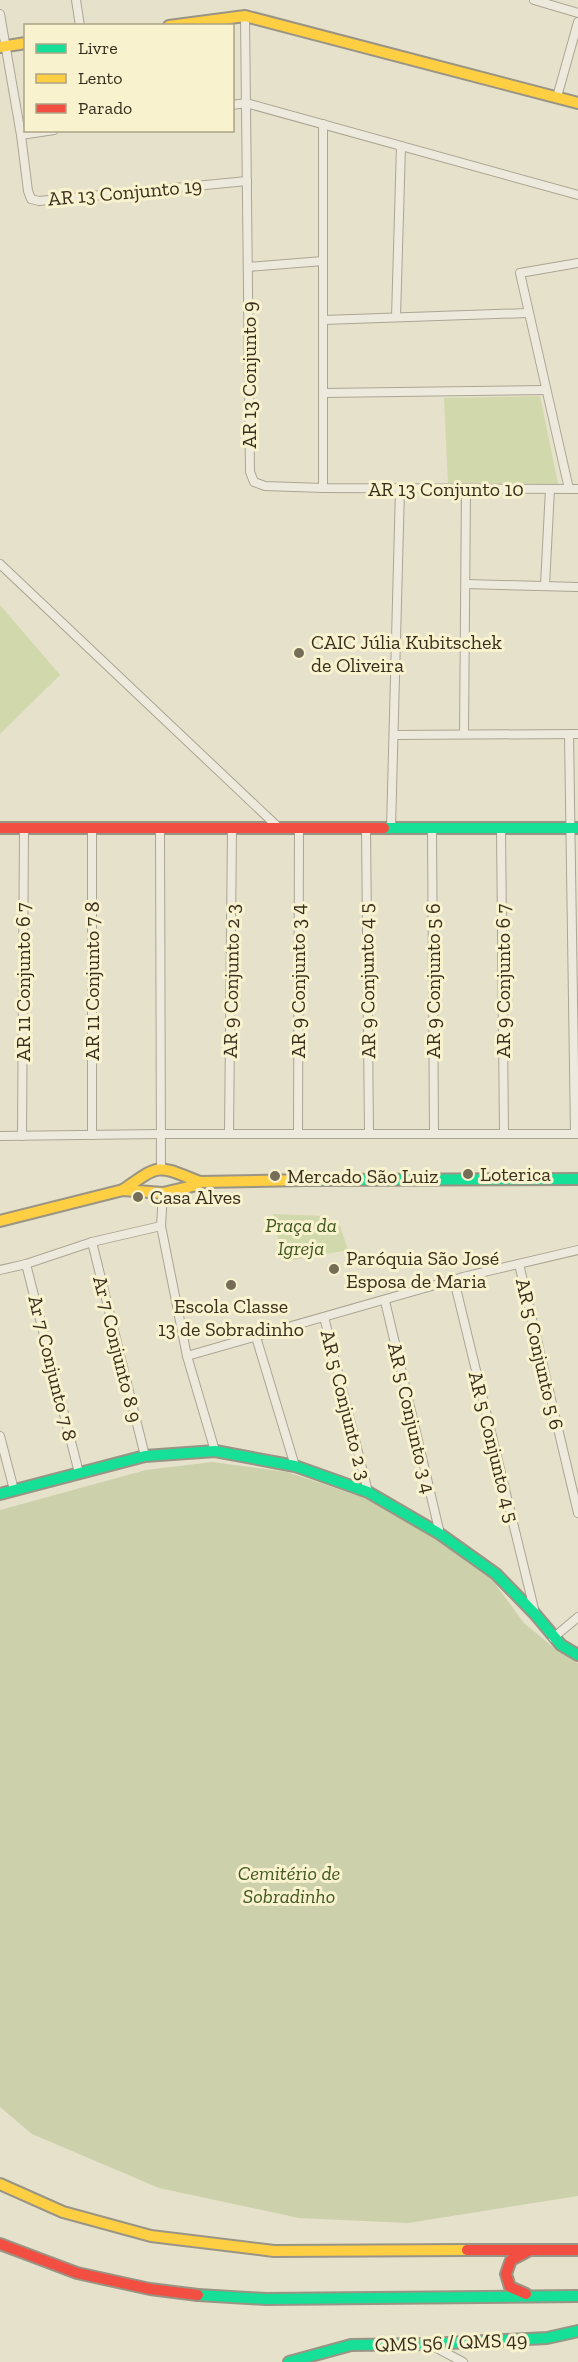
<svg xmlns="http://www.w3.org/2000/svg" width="578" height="2362" font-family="'Zilla Slab',serif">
<rect width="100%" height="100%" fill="#e6e1ca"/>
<g fill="#d1d8ab">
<path d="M540,396L558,484L448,483L444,398Z"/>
<path d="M0,605L60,675L0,734Z"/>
<path d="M273,1214L323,1216L340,1226L348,1250L283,1262Z"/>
</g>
<path fill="#ccd1ab" d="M212,1462L287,1472L365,1498L429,1534L493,1581L524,1623L553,1647L578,1663V2196L408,2223L299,2218L159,2188L32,2134L0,2107V1510L146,1470Z"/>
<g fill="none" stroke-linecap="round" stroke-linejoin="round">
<g stroke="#aba594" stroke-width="10">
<g id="street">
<path d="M76,0L80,26"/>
<path d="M534,0L578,13"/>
<path d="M0,14L21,135L28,191L31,199L39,201L247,181"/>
<path d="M245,16L250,472L254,482L265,486L323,488L578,489"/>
<path d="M557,97L578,22"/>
<path d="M232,105L246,103L578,195"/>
<path d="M21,135L54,130"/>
<path d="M248,267L323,261"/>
<path d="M396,317L401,146"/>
<path d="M323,320L528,313"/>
<path d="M323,393L546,390"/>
<path d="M323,488V124"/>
<path d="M569,489L520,273L578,263"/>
<path d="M0,564L279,828"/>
<path d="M466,584L578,587"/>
<path d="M545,585L550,489"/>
<path d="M464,734L466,489"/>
<path d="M569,734L575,1134"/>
<path d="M394,735L578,734"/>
<path d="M92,828V1135"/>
<path d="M160,828L161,1168"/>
<path d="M366,828L369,1134"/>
<path d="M391,828L400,488"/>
<path d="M432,828L434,1134"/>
<path d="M501,828L504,1134"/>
<path d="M229,1134L232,828"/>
<path d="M298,1134L299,828"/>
<path d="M0,1136L161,1134H578"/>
<path d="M22,1136L24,828"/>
<path d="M163,1193L161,1226L187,1356L215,1451"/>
<path d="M92,1242L145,1456"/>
<path d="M26,1264L79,1473"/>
<path d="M519,1264L578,1513"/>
<path d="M0,1270L26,1264L92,1242L161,1226"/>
<path d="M454,1280L535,1613"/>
<path d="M385,1301L440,1534"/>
<path d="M324,1317L368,1492"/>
<path d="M256,1337L295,1466"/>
<path d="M187,1356L463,1277L578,1250"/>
<path d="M0,1436L14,1490"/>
<path d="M553,1638L578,1617"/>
<path d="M431,2345L463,2362"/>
</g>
</g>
<g stroke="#9a9484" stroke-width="14">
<g id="fast">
<path d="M384,828H578"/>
<path d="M306,1180L578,1179"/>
<path d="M0,1494L145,1456L215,1451L295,1466L368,1492L440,1534L496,1574L535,1614L561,1645L578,1655"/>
<path d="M198,2295L266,2299L578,2296"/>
<path d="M289,2362L351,2345L429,2344L547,2338L578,2331"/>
</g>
</g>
<g stroke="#9a9484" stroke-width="14">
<g id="slow">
<path d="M169,26L245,16L578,103"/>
<path d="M0,47L26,43"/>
<path d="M123,1190C161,1163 157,1165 200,1182"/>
<path d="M0,1221L123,1190L163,1193L197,1185L200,1182L306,1180"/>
<path d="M0,2184L63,2212L151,2236L274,2251L467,2250"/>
</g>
</g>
<g stroke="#9a9484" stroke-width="14">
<g id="jam">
<path d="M0,828H384"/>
<path d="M0,2244L77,2273L150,2289L198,2295"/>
<path d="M467,2250H578"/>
<path d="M526,2294L510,2287L506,2274L511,2260L528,2251"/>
</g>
</g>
<use href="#street" stroke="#edeadd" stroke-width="8"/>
<use href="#fast" stroke="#16e098" stroke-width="10"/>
<use href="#slow" stroke="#ffcf43" stroke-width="10"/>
<use href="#jam" stroke="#f24e42" stroke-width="10"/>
</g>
<g fill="#766d59" stroke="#f8f2cf" stroke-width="2">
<circle cx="299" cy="653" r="6"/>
<circle cx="468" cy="1174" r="6"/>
<circle cx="275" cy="1176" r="6"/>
<circle cx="138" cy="1197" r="6"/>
<circle cx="334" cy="1269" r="6"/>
<circle cx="231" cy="1285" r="6"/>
</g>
<g text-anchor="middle" stroke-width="6" stroke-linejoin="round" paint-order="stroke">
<g font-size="20" fill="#3a2e1c" stroke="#f8f2cf">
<text transform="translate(125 192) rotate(-5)" y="7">AR 13 Conjunto 19</text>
<text transform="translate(249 375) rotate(-90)" y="7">AR 13 Conjunto 9</text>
<text x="446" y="496">AR 13 Conjunto 10</text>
<text transform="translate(92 981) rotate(-90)" y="7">AR 11 Conjunto 7 8</text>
<text transform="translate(231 981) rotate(-89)" y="7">AR 9 Conjunto 2 3</text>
<text transform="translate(298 981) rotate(-90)" y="7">AR 9 Conjunto 3 4</text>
<text transform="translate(367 981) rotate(-91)" y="7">AR 9 Conjunto 4 5</text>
<text transform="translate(433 981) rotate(-90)" y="7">AR 9 Conjunto 5 6</text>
<text transform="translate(503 981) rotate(-90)" y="7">AR 9 Conjunto 6 7</text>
<text transform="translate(23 982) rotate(-90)" y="7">AR 11 Conjunto 6 7</text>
<text transform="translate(118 1349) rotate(76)" y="7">Ar 7 Conjunto 8 9</text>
<text transform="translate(540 1354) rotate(77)" y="7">AR 5 Conjunto 5 6</text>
<text transform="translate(53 1368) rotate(76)" y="7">Ar 7 Conjunto 7 8</text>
<text transform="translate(346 1405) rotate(76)" y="7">AR 5 Conjunto 2 3</text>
<text transform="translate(412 1418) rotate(77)" y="7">AR 5 Conjunto 3 4</text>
<text transform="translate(494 1447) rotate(76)" y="7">AR 5 Conjunto 4 5</text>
<text transform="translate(451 2342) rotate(-2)" y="7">QMS 56 / QMS 49</text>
</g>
<g font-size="20" fill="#3a2e1c" stroke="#f8f2cf" text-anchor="start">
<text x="311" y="649">CAIC Júlia Kubitschek<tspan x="311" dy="23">de Oliveira</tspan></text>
<text x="480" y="1181">Loterica</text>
<text x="287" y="1183">Mercado São Luiz</text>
<text x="150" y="1204">Casa Alves</text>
<text x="346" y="1265">Paróquia São José<tspan x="346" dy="23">Esposa de Maria</tspan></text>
<text x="231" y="1313" text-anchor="middle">Escola Classe<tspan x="231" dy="23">13 de Sobradinho</tspan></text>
</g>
<g font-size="20" font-style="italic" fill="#425820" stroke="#f8f2cf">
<text x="301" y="1232">Praça da<tspan x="301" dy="23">Igreja</tspan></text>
<text x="289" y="1880">Cemitério de<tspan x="289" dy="23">Sobradinho</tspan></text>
</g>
</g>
<rect x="24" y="24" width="210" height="108" fill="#f8f2cf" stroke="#aca487" stroke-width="1.5"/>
<rect x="36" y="44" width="30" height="9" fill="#16e098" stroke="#aca487" stroke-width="1.5"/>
<text x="78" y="54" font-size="18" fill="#3a2e1c">Livre</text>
<rect x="36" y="74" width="30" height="9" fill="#ffcf43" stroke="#aca487" stroke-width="1.5"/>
<text x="78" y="84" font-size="18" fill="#3a2e1c">Lento</text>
<rect x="36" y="104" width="30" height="9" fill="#f24e42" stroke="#aca487" stroke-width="1.5"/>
<text x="78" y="114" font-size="18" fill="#3a2e1c">Parado</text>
</svg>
